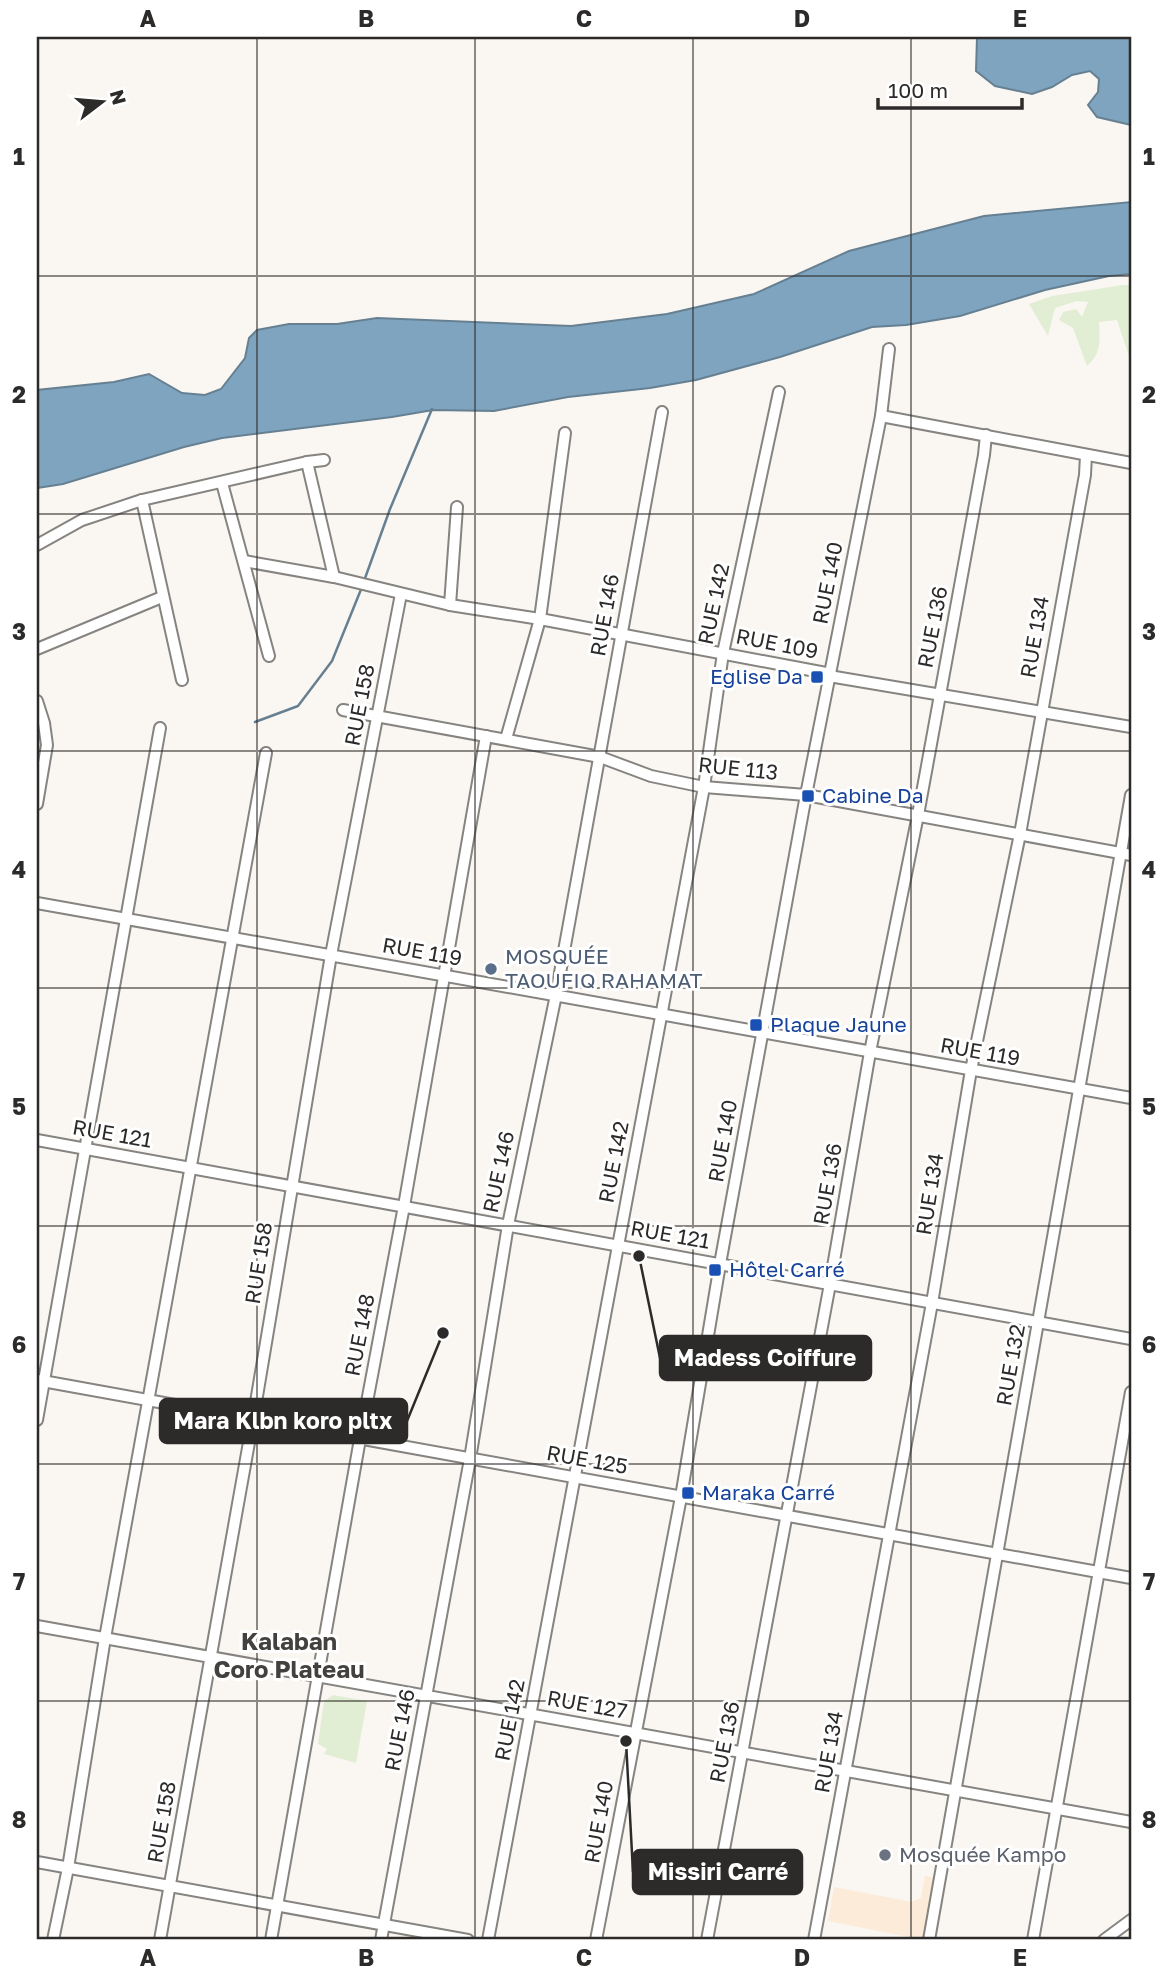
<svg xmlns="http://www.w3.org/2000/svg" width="1168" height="1977" font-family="'Golos Text',sans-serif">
<rect width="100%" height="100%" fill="#faf7f3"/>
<path fill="#fbebd8" d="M925,1876L934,1878L923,1940L828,1921L834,1887L912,1902L921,1898Z"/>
<g fill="#e1eed3">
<path d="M1123,285H1131V362L1117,320L1099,322C1100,340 1102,353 1087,366L1073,328L1059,320L1063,312L1076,309L1082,317L1088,302L1077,301L1055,308L1048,336L1029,304L1052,296Z"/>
<path d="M333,1695L367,1701L356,1763L324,1754L327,1749L318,1744L324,1701Z"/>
</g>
<g fill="#7ea4bf" stroke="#668092" stroke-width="2">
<path d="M977,37H1131V125L1097,117L1088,105L1098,92L1099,79L1090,71L1072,75L1052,87L1032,94L995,86L976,71Z"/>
<path d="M1131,202V274L1109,276L1045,290L960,316L906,325L872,327L780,357L696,380L650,388L568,397L494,411L433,410L392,417L222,438L184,447L63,484L37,488V390L114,382L149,374L182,393L205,395L221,389L245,358L249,338L257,330L289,324H337L377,318L571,326L667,314L754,294L849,251L984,216Z"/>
</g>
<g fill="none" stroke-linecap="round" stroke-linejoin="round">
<g stroke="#668092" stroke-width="2.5">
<path d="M364,581L390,509L432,409"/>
<path d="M255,722L298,706L332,661L362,587"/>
</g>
<g stroke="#868480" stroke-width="14">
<g id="street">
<path d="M881,416L1131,463"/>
<path d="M307,462L324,460"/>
<path d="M222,483L269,656"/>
<path d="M142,500L182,680"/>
<path d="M37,545L82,520L142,500L307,462L334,577"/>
<path d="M244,561L334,577L450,605L540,619L826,673L829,676L1131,727"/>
<path d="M450,605L457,507"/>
<path d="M37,649L162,597"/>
<path d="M37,701L44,723L47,745L37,804"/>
<path d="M343,710L600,757L651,776L704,787L806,795L1131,855"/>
<path d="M506,739L540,619L565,433"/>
<path d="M37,903L1131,1098"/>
<path d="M37,1140L1131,1339"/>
<path d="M37,1380L1131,1578"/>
<path d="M37,1420L160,728"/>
<path d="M37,1626L1131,1822"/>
<path d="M37,1862L468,1940"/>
<path d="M53,1940L68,1868L105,1638L266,753"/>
<path d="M160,1940L253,1420L331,955L401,594"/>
<path d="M271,1940L360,1439L404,1206L486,736"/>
<path d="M381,1940L470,1459L508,1225L556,995L662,412"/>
<path d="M488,1940L704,787L723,653L779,392"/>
<path d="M596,1940L681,1497L720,1264L806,795L881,416L889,349"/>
<path d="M707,1940L830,1284L870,1052L918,815L984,455L986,435"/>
<path d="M814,1940L932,1303L971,1070L1020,834L1085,475L1086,455"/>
<path d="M929,1940L1131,795"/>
<path d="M1033,1940L1131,1392"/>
<path d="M1104,1940L1131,1920"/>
</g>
</g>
<use href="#street" stroke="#fff" stroke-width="10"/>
</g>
<path fill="none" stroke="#2d2b2a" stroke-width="2" stroke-opacity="0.55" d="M257,37V1940M475,37V1940M693,37V1940M911,37V1940M37,276H1131M37,514H1131M37,751H1131M37,988H1131M37,1226H1131M37,1464H1131M37,1701H1131"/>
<g fill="#1a4fb4" stroke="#fff" stroke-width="2.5">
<rect x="810" y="670" width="14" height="14" rx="3.5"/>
<rect x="801" y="789" width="14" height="14" rx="3.5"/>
<rect x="749" y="1018" width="14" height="14" rx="3.5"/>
<rect x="708" y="1263" width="14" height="14" rx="3.5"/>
<rect x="681" y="1486" width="14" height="14" rx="3.5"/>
</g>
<circle fill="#5c6f8a" stroke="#fff" stroke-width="2.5" cx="491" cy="969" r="7"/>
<circle fill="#6b7280" stroke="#fff" stroke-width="2.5" cx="885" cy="1855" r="7"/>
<g text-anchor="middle" stroke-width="6" stroke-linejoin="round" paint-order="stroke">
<g font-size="21" fill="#2d2b2a" stroke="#fff">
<text transform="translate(828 583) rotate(-79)" y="7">RUE 140</text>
<text transform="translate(714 604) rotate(-78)" y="7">RUE 142</text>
<text transform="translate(605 615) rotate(-80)" y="7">RUE 146</text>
<text transform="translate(933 627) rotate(-79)" y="7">RUE 136</text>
<text transform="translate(1035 637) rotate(-80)" y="7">RUE 134</text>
<text transform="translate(777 644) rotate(11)" y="7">RUE 109</text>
<text transform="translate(360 705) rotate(-79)" y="7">RUE 158</text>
<text transform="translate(738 769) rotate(6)" y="7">RUE 113</text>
<text transform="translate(422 952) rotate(10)" y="7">RUE 119</text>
<text transform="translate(980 1052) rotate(10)" y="7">RUE 119</text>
<text transform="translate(112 1134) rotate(10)" y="7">RUE 121</text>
<text transform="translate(723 1141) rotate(-80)" y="7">RUE 140</text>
<text transform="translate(614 1162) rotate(-79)" y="7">RUE 142</text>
<text transform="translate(499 1172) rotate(-78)" y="7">RUE 146</text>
<text transform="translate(828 1184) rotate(-80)" y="7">RUE 136</text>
<text transform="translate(930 1194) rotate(-81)" y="7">RUE 134</text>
<text transform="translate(670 1235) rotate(10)" y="7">RUE 121</text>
<text transform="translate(259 1263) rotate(-81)" y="7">RUE 158</text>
<text transform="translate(360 1335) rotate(-79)" y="7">RUE 148</text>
<text transform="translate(1011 1365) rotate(-80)" y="7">RUE 132</text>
<text transform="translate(587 1460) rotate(10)" y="7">RUE 125</text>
<text transform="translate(587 1705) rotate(10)" y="7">RUE 127</text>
<text transform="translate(510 1720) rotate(-79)" y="7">RUE 142</text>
<text transform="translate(400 1730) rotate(-79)" y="7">RUE 146</text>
<text transform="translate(725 1742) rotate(-79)" y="7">RUE 136</text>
<text transform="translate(829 1752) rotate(-80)" y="7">RUE 134</text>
<text transform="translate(162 1822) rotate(-80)" y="7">RUE 158</text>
<text transform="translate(599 1822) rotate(-80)" y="7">RUE 140</text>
</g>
<g font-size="21" fill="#164399" stroke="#fff" text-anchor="start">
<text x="803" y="684" text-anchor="end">Eglise Da</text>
<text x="822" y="803">Cabine Da</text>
<text x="770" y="1032">Plaque Jaune</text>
<text x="729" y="1277">Hôtel Carré</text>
<text x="702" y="1500">Maraka Carré</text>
</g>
<g font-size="21" fill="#4e5e75" stroke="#fff" text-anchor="start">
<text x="505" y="964">MOSQUÉE<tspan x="505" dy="24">TAOUFIQ RAHAMAT</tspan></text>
</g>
<g font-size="21" fill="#5b616d" stroke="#fff" text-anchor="start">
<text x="899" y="1862">Mosquée Kampo</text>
</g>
<g font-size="24" font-weight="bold" fill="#43413e" stroke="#fff">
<text x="289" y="1650">Kalaban<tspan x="289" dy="28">Coro Plateau</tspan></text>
</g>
</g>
<path fill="none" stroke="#2d2b2a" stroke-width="2.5" d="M639 1256L660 1358M443 1333L407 1421M626 1741L633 1872"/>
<g fill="#2d2b2a" stroke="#fff" stroke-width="2.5">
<circle cx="639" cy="1256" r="7"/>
<circle cx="443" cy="1333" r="7"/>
<circle cx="626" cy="1741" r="7"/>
</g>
<g fill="#2d2b2a" stroke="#2d2b2a" stroke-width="2.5">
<rect x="660" y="1336" width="211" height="44" rx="7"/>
<rect x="160" y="1399" width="247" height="44" rx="7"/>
<rect x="633" y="1850" width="169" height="44" rx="7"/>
</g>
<g font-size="23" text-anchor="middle" font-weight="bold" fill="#fff">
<text x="765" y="1366">Madess Coiffure</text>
<text x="283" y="1429">Mara Klbn koro pltx</text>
<text x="718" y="1880">Missiri Carré</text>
</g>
<rect width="1168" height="1977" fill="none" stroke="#ffffff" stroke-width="77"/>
<g transform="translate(102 102) rotate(74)" stroke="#ffffff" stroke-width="5" paint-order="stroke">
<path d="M0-5L12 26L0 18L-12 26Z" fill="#2d2b2a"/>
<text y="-10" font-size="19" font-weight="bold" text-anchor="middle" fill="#2d2b2a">N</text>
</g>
<path d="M878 98v10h144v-10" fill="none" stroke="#2d2b2a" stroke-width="3.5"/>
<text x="888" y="98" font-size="21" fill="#2d2b2a" stroke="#ffffff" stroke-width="5" paint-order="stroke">100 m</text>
<rect x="38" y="38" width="1092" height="1900" fill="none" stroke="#2d2b2a" stroke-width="2.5"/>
<g font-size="23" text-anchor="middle" font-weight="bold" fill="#2d2b2a">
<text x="148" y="27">A</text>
<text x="366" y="27">B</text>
<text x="584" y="27">C</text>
<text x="802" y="27">D</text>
<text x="1020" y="27">E</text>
<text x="19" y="165">1</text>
<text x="1149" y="165">1</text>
<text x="19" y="403">2</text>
<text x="1149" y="403">2</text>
<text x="19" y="640">3</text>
<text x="1149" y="640">3</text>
<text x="19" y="878">4</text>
<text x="1149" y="878">4</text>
<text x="19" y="1115">5</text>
<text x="1149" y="1115">5</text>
<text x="19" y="1353">6</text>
<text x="1149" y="1353">6</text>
<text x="19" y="1590">7</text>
<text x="1149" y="1590">7</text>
<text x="19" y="1828">8</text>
<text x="1149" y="1828">8</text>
<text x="148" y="1966">A</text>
<text x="366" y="1966">B</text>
<text x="584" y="1966">C</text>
<text x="802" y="1966">D</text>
<text x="1020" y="1966">E</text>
</g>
</svg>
